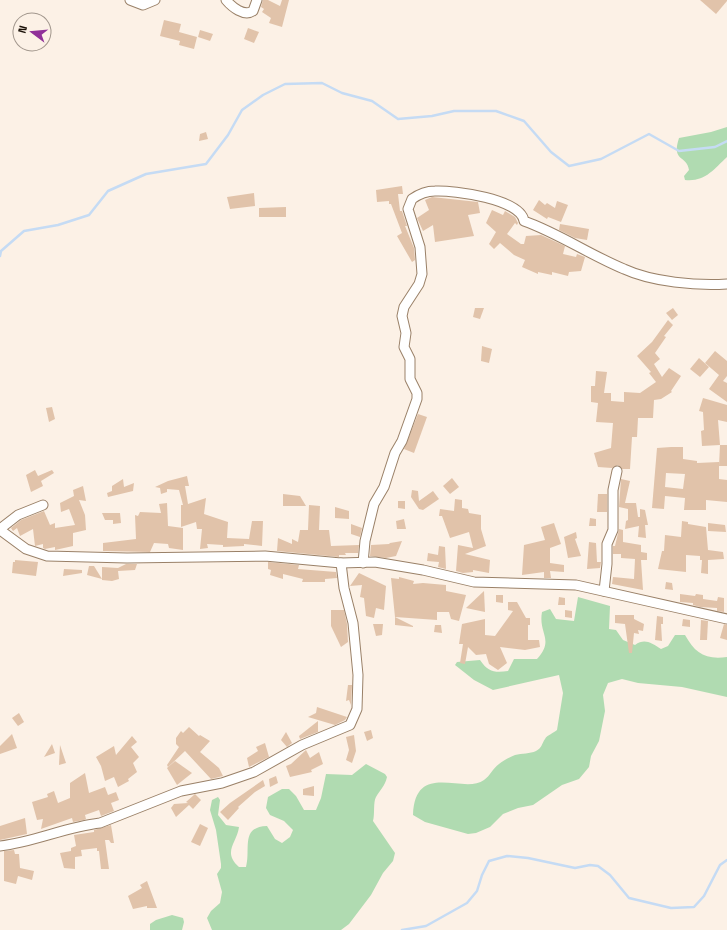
<svg xmlns="http://www.w3.org/2000/svg" width="727" height="930" font-family="'Space Grotesk',sans-serif">
<rect width="100%" height="100%" fill="#fcf1e6"/>
<g fill="#b0dbb1">
<path d="M727,127V157C713,170 705,182 685,180L684,176L689,170C687,155 671,162 679,138L711,132Z"/>
<path d="M578,597L610,606L609,629L616,630L623,640L635,645C645,638 651,643 661,649L668,646L675,635H685C695,653 705,660 727,657V697L682,687L638,683L622,679L608,683L603,695L605,711L599,741L591,756L589,767L579,779L562,785L533,805L518,808L503,814L490,827L476,833L468,834L425,822L413,815C415,760 464,795 484,780C490,776 493,768 499,764C503,761 510,757 515,755C522,753 530,754 536,751C542,748 542,743 545,739C547,735 554,733 557,730L563,693L559,675L493,690L474,680L455,665L457,662L480,660C488,672 495,673 508,671L514,659H537C555,639 538,634 542,612L550,609L556,619L574,621Z"/>
<path d="M366,764L385,774L387,777C385,786 380,790 376,797C373,802 375,814 373,821L395,853L393,861L383,873L371,895L349,924L341,930H212L207,918L211,911L220,903L222,892L217,874L221,868V864L216,830L210,810L212,800L218,797L220,800L218,815L226,825L239,827C237,843 222,852 239,867H246C251,849 240,827 267,826L275,839L282,843L290,837L293,830L284,821L270,815L266,808L268,797L282,789H289L296,796L304,810H316L321,798L326,774L352,775Z"/>
<path d="M172,915L183,918L184,922L182,930H150V924L156,920Z"/>
</g>
<g fill="none" stroke-linecap="round" stroke-linejoin="round">
<g stroke="#c5dbf4" stroke-width="2.5">
<path d="M0,256L1,251L24,231L58,225L89,215L108,191L146,174L206,164L228,135L242,110L263,95L285,84L322,83L342,93L372,101L398,119L432,116L454,111H496L524,121L551,152L569,166L601,159L649,134L679,151L715,147L727,141"/>
<path d="M402,930L426,926L467,903L477,891L482,875L489,861L507,856L528,858L575,868L590,865L598,866L610,875L629,898L671,908L694,907L704,896L720,865L727,860"/>
</g>
</g>
<g fill="#e1c3aa" fill-rule="evenodd">
<path d="M263,0H268L280,6L282,0H289L282,27L269,23L271,18L262,12L264,9L261,7Z"/>
<path d="M700,0H727V1L716,14Z"/>
<path d="M164,20L181,24L179,32L197,37L194,49L179,45L180,41L160,36Z"/>
<path d="M248,28L259,32L254,43L244,39Z"/>
<path d="M200,30L213,34L210,41L198,37Z"/>
<path d="M206,132L208,139L199,141L200,134Z"/>
<path d="M402,186L403,194H398L400,211H402L407,226H405L414,248L415,260L412,262L397,236L402,233L391,204H389V201L377,202L376,190Z"/>
<path d="M254,193L255,206L230,209L227,197Z"/>
<path d="M432,197L478,202L480,213L468,215L474,236L435,242L433,225L423,231L417,218L429,210L425,200Z"/>
<path d="M539,200L545,205L547,203L555,208L557,201L568,205L561,222L548,217L547,219L533,210Z"/>
<path d="M286,207V217H259V208Z"/>
<path d="M492,210L503,215L505,211L515,217L518,223L517,225L515,223L507,234L521,244H524L526,236L541,235L565,246L563,254L576,257L577,254L585,257L581,271L569,272L568,276L552,272V275L538,272V274L522,267L525,260L514,255L500,243L494,249L489,244L496,232L486,223Z"/>
<path d="M560,224L589,229L587,240L575,238L559,230Z"/>
<path d="M475,308H484L480,319L473,317Z"/>
<path d="M673,308L678,315L672,320L666,313Z"/>
<path d="M668,320L673,325L664,336L666,337L655,353L660,359L654,364L662,377L669,368L681,376L671,391L672,392L661,399L654,400L653,418H638L637,437H632L630,469H622L618,465L612,468L598,467L594,453L611,448L613,423L596,422L598,403L591,402V386H595L596,371L607,372L604,393H611V401L624,402V392L640,393L656,382L649,373L651,372L637,356L652,342Z"/>
<path d="M482,346L492,349L489,363L481,361Z"/>
<path d="M715,351L727,361V376L723,381L727,383V402L709,389L719,375L705,363Z"/>
<path d="M699,358L709,367L700,377L690,369Z"/>
<path d="M703,398L727,405V422L718,420L720,445L702,446L701,431L704,430L703,412L699,411Z"/>
<path d="M52,407L55,419L49,422L46,408Z"/>
<path d="M418,414L427,417L414,453L404,449Z"/>
<path d="M720,445H727V466H719Z"/>
<path d="M671,447H683V459L697,461V463L719,462V479L727,480V502L706,500V510H684L685,498L665,496L664,509L652,508L657,448ZM666,473L685,474L683,489L665,487Z"/>
<path d="M35,470L38,476L52,470L54,473L41,481L43,486L31,492L26,475Z"/>
<path d="M187,476L189,486H185L188,504L206,498L204,514L228,522L227,538L249,539L252,521H263L262,546L244,544V546L223,547V545L207,544L208,548L200,549L202,529H197L196,522L181,527V505H183L179,490L167,489V492L161,494L160,488L155,487L168,481Z"/>
<path d="M452,478L459,487L450,494L443,486Z"/>
<path d="M123,479L124,487L134,483L133,491L108,497L107,493L112,491V486Z"/>
<path d="M621,479L630,481L625,503H636L638,517H640V509L645,510L648,525H645L646,538L638,537L639,526L625,529L626,521L628,520V509L619,507Z"/>
<path d="M83,486L86,501L79,500L85,515L86,530L73,533V546L55,550V547L45,549L43,548V544L35,546L33,529L20,536L17,528L13,531L11,528L21,520L44,511L50,525L55,523V528L75,525L69,509L61,512L60,503L74,496L73,490Z"/>
<path d="M412,490L418,491L419,501L433,491L439,499L423,510L419,509L411,497Z"/>
<path d="M283,494L300,496L306,506H283Z"/>
<path d="M598,494H607V512H597Z"/>
<path d="M455,499L462,500V508L468,509L469,513L481,515V529L486,546L465,554L490,560L489,573L473,570V572L463,573L456,571L458,545L473,548L469,532L450,538L442,516H439L440,509L454,511Z"/>
<path d="M398,501H405V509L398,508Z"/>
<path d="M167,503L168,526L183,528V550L169,548L168,544L154,543L150,552L103,551V543L136,539L135,515L138,516L140,512L161,513L159,504Z"/>
<path d="M309,505L320,506L319,530H329L331,546L359,545L358,553H345L346,555H339V557L277,551L278,538L292,544V539L298,542L300,530H308Z"/>
<path d="M335,507L349,511V519L335,518Z"/>
<path d="M102,513H120L121,523L113,524V520H105Z"/>
<path d="M590,518L596,519V526H589Z"/>
<path d="M404,519L406,529H397L396,521Z"/>
<path d="M682,521L688,522V524L706,527L708,550L723,552L724,559L708,560V574L701,573L702,560H700V556L686,555V572L658,569L662,551H664L665,535L681,537Z"/>
<path d="M554,523L561,544L550,548V563L564,565V572L550,571L551,578H544V572L522,575L524,545L545,540L541,527Z"/>
<path d="M708,523L725,525L726,532L708,531Z"/>
<path d="M351,524L362,528L360,537L351,534Z"/>
<path d="M619,529L623,530V542L641,545V552L647,553V560H641L643,590L612,584L613,577L634,579L635,559L621,558V554H613V546H615Z"/>
<path d="M576,532L577,538L575,539L581,556L568,558L564,537Z"/>
<path d="M402,541L396,556L386,558L370,556L371,545L389,544L390,543Z"/>
<path d="M589,542L596,543L597,562H601L600,568L587,569Z"/>
<path d="M439,546L445,547L446,569L438,567L439,562L427,561L428,553L438,555Z"/>
<path d="M15,560L38,562L36,576L12,573L13,562H15Z"/>
<path d="M268,562L299,565L298,569L336,572L337,578L325,579V582H302L303,579L283,574V579L270,575L271,570L268,569Z"/>
<path d="M126,564H137L135,570L118,571L119,579L112,581L102,580V567L118,568Z"/>
<path d="M89,566H94L102,579L87,575Z"/>
<path d="M64,569L82,570V573L63,576Z"/>
<path d="M359,573L386,586L384,610L376,608L374,618L366,616L364,598L360,597L362,585L350,586Z"/>
<path d="M399,577L414,581L413,584L423,583L446,585V591L466,595L459,621L451,619L449,612H437V620L395,617L391,578L399,579Z"/>
<path d="M666,582L672,583L673,590L665,589Z"/>
<path d="M484,591L485,612L466,608Z"/>
<path d="M680,594L695,596L696,594L703,595V599L717,601L718,597L724,598V612L717,611V608L700,607L693,605V603L680,602Z"/>
<path d="M496,595H503V603L496,602Z"/>
<path d="M559,597L565,598V605H558Z"/>
<path d="M508,602H517L526,618H530V625H528V640H539L540,647L525,650L500,647L507,663L498,670L489,664L486,654L476,655L468,647L465,664L460,663L463,644H459L462,624L485,619V635L495,636L513,611L508,610Z"/>
<path d="M331,610H344L347,624L348,642L341,647L331,626Z"/>
<path d="M565,610L572,611V618L565,617Z"/>
<path d="M615,615H634V619L644,624L643,631L638,630L639,634L634,633L632,653H629L625,624L615,623Z"/>
<path d="M657,616L663,617V624H661L662,641L655,640Z"/>
<path d="M395,617L413,626V627L395,625Z"/>
<path d="M683,619L690,620V627L682,626Z"/>
<path d="M701,620L708,621L707,640H700Z"/>
<path d="M373,624H383L382,635L376,636Z"/>
<path d="M724,624L727,625V640L720,638Z"/>
<path d="M435,625H441L442,633L434,632Z"/>
<path d="M348,685H352L351,705L349,700L346,701Z"/>
<path d="M317,707L347,717L345,720L335,725L308,717L316,713Z"/>
<path d="M19,713L24,722L18,726L12,718Z"/>
<path d="M318,721V732L300,739L299,736Z"/>
<path d="M189,727L199,736L200,735L210,741L200,752L219,768L223,776L211,779L185,751L168,767L167,765L179,747L176,744V738L181,731L183,733Z"/>
<path d="M371,730L373,738L367,741L364,732Z"/>
<path d="M286,732L292,743L287,747L281,740Z"/>
<path d="M12,734L17,748L0,754V746Z"/>
<path d="M354,735L356,751L352,763L346,760L349,750L346,737Z"/>
<path d="M132,736L137,742L131,747L139,757L133,763L137,772L128,779L129,781L118,787L114,777L105,781L101,766L96,757L114,746L116,755Z"/>
<path d="M265,743L269,757L249,767L247,758L258,751L256,747Z"/>
<path d="M52,744L55,753L44,757Z"/>
<path d="M60,745L66,763L59,765Z"/>
<path d="M306,750L310,758L319,752L323,764L311,770L312,772L290,777L286,766L291,764Z"/>
<path d="M175,761L192,773L177,785L167,768Z"/>
<path d="M85,773L89,793L105,787L108,795L116,792L119,800L111,803L114,811L101,816L99,810L85,815L86,819L84,820L73,822L72,818L41,829L43,819L37,820L32,802L48,797L47,794L54,791L58,803L70,798V783Z"/>
<path d="M276,776L278,783L270,787L269,779Z"/>
<path d="M263,780L265,786L255,792L238,807L239,808L228,820L220,812L230,803Z"/>
<path d="M314,786V796L303,795V789Z"/>
<path d="M195,794L201,800L193,809L189,805L176,817L171,808L174,804L188,803L186,802Z"/>
<path d="M25,818L27,834L0,840V826Z"/>
<path d="M200,824L208,828L200,846L191,842Z"/>
<path d="M111,825L114,843H111L109,840H105L109,869H101L99,851H97V848L81,850L82,856L75,857V869L64,868L60,853L71,851V848L76,846L74,835L94,832V830Z"/>
<path d="M14,850L15,854H19L20,868L34,871L32,880L18,876L16,884L4,881V851Z"/>
<path d="M147,881L157,908H147V906L133,909L128,896L142,888L140,885Z"/>
</g>
<g fill="none" stroke-linecap="round" stroke-linejoin="round">
<g stroke="#9a8168" stroke-width="11">
<g id="minor">
<path d="M130,0L143,5L155,0"/>
<path d="M226,0C232,7 244,17 253,11L257,0"/>
<path d="M0,529L18,515L43,505"/>
<path d="M0,530L26,549L47,556L127,558L265,556L341,563L375,562L423,570L474,582L576,585L727,619"/>
<path d="M363,563L365,541L374,504L384,487L395,453L402,441L417,399V393L410,379V359L404,347L406,333L402,316L404,307L419,284L422,274L420,247L408,209L412,199C419,194 426,191 435,191C454,190 521,199 524,221C558,233 590,255 624,269C652,282 697,286 727,284"/>
<path d="M604,591L607,564V544L613,530V490L617,471"/>
<path d="M0,846C34,842 66,827 100,823L181,791L222,783L254,772L302,745L350,725L357,709L358,675L353,623L344,588L341,563"/>
</g>
</g>
<use href="#minor" stroke="#fff" stroke-width="9"/>
</g>
<g transform="translate(32 32) rotate(286)"><circle r="19" fill="#fcf1e6" stroke="#a2978d"/>
<path d="M0-3L7 15L0 10L-7 15Z" fill="#903099"/>
<text y="-6" font-size="11" font-weight="bold" text-anchor="middle" fill="#1a1007">N</text>
</g>
</svg>
